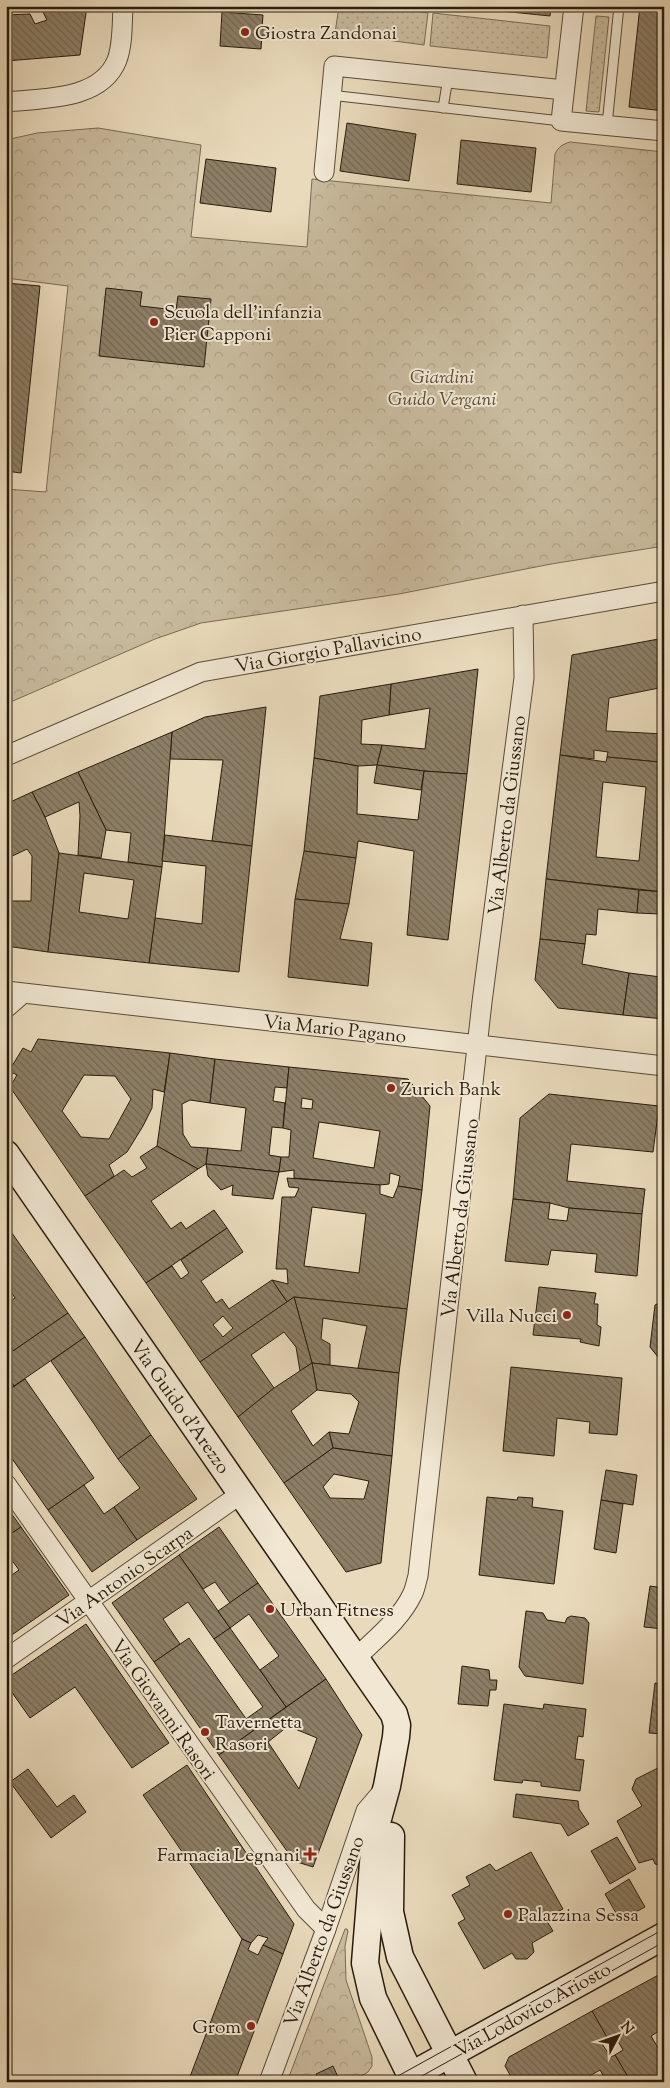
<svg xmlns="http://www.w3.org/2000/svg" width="670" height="2088" font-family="'Sorts Mill Goudy',serif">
<defs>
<pattern id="grass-dots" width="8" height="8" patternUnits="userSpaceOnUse" patternTransform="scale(1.25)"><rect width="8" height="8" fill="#c8ba9d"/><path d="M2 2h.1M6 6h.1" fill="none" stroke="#ac9f86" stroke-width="1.8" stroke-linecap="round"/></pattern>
<pattern id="park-crowns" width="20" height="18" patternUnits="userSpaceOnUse" patternTransform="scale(1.25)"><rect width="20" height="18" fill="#c8ba9d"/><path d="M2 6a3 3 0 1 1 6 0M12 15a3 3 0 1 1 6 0" fill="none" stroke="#ac9f86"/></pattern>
<pattern id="building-back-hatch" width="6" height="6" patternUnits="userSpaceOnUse" patternTransform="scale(1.25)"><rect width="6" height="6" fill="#8d7f67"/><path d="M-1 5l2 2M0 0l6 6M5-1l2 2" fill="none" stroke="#736753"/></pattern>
</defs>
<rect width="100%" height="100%" fill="#e9dabb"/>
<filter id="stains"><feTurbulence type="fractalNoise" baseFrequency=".004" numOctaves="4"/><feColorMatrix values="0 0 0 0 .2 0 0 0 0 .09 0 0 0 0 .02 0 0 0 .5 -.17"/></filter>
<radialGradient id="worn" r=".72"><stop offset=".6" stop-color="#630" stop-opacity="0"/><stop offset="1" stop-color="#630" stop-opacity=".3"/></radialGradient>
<g fill="url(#grass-dots)" stroke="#786b55">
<path d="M339,6H377L428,13L424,45L335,33Z"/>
<path d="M433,13L550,26L547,58L430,46Z"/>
<path d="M596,16L609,17L599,112L586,111Z"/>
</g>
<g fill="url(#park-crowns)" stroke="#786b55">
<path d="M98,128L201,145L191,237L307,247L312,179L551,203L555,154C558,147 563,144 570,142L664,152V546L551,564L399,594L201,623L155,639L6,704V489L46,492L68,286L6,278V140L37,133Z"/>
<path d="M345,1929H347L348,1931L345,1946L346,1980L372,2057V2066L368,2072L351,2082H287Z"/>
</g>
<g fill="url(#building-back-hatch)" stroke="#291c0d" fill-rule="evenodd">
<path d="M40,6H87L80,55L6,61V15L30,14L35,24L47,20Z"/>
<path d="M452,6H551L550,16Z"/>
<path d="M640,6H664V111L629,107Z"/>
<path d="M222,12L263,15L262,28H270V36L262,35L261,49L220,46Z"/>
<path d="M347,123L416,134L409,181L340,171Z"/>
<path d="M461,140L536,148L531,192L457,184Z"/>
<path d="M206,159L276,168L271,212L200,203Z"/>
<path d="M6,283L40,286L21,473L6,471Z"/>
<path d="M106,288L142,292L140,306L176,310L178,296L211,299L204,367L99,356Z"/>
<path d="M664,638V687L609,698L606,731L664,734V756H660L659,762L607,757L608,752L594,750V759L560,755L572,655Z"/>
<path d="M478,669L467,774L424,771L377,765L382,745L425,749L430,708L389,715L391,684Z"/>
<path d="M391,684L389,715L362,720L361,744L382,745L377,765L358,766L314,758L320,696Z"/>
<path d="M266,707L252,846L212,841L223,760L170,759L172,732L205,717Z"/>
<path d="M172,732L162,867L128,862L131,833L106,830L78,772Z"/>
<path d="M560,755L606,762L607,757L659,762L658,769L664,770V892L546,879ZM603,782L646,787L639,861L596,857Z"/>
<path d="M314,758L358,766L357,814L418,820L424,771L467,774L448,940L407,935L414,851L358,841L356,858L304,851Z"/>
<path d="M377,765L424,771L421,790L374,783Z"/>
<path d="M78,772L106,830L101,858L78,855L80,816L79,802L45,817L32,792Z"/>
<path d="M32,792L45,817L59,853L48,952L6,946V901H31L32,856L27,849L6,859V804Z"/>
<path d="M165,835L252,846L239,972L149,963L155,918L202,924L206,866L162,861Z"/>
<path d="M304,851L356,858L349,904L295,899Z"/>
<path d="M59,853L162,867L149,963L48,952ZM84,873L134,880L128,919L79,912Z"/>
<path d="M546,879L639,890L637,913L598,909L596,935L586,934L585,944L540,939Z"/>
<path d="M639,890L664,892V919L660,914L637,913Z"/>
<path d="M295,899L349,904L340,939L372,943L368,986L288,977Z"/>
<path d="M540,939L585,944L582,964L629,973L623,1015L558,1008L535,980Z"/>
<path d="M664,957V1019L623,1015L629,973L661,977Z"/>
<path d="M38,1039L170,1053L164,1092L153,1089L152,1108L143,1126L127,1152L109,1165L114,1176L85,1196L10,1087L17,1075L9,1071L23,1048L31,1052ZM84,1075L115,1076L131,1099L109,1139L81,1137L62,1111Z"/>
<path d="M170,1053L215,1059L210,1103L190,1100L182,1104L183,1134L191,1147L208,1148L206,1164L198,1169L157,1146Z"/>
<path d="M215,1059L289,1067L287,1088L275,1087L273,1101L285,1103L283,1128L272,1127L269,1155L281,1157L279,1172L206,1164L208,1148L241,1151L246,1108L210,1103Z"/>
<path d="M289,1067L408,1079L430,1106L422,1190L398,1186L400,1176L390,1173L389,1184L380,1185L294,1178V1170L279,1172L281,1157H289L291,1130L283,1128ZM302,1098L313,1100L312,1109L301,1108ZM319,1122L380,1131L374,1168L313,1158Z"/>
<path d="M549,1094L659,1106L653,1152L571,1144L567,1181L645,1189L642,1214L569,1208L550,1203L513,1199L520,1118Z"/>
<path d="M157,1146L198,1169L151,1201L171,1229L181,1222L186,1229L214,1210L227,1228L146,1283L85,1196L124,1170L132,1177L147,1168L140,1157Z"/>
<path d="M206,1164L279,1172L273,1199L232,1195L233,1185L221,1190L208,1176Z"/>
<path d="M287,1178L380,1185V1194L393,1198L398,1186L422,1190L407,1309L294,1297L287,1302L272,1280L288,1284L287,1269H276L282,1197H295L299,1188L289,1187ZM312,1207L366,1214L359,1273L304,1266Z"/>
<path d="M513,1199L550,1203L548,1219L567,1221L569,1208L642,1214L637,1276L595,1272L597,1254L551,1250L548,1265L505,1261Z"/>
<path d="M7,1226L68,1313L13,1351L8,1343L6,1344V1304L15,1298L6,1284Z"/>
<path d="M227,1228L243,1252L201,1281L216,1303L222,1299L229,1309L272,1280L287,1302L200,1362L146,1283L172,1266L181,1279L189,1273L181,1260ZM223,1316L233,1328L223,1337L213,1325Z"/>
<path d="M539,1287L596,1293L594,1304H598L597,1325L601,1327L599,1346L580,1342L581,1339L533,1335Z"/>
<path d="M294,1297L407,1309L399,1373L358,1368L367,1326L323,1318L321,1339L330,1344V1365L312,1363Z"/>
<path d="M294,1297L312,1363L300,1371L296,1347L284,1332L251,1355L274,1388L238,1417L200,1362Z"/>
<path d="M664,1301V1357H658L650,1347L655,1305Z"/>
<path d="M68,1313L85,1337L14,1386L6,1375V1344L8,1343L13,1351Z"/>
<path d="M85,1337L151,1435L118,1459L51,1361Z"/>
<path d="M312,1363L399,1373L392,1456L333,1448L329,1432L349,1434L359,1402L351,1394L317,1390Z"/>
<path d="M312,1363L317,1390L291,1411L313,1446L329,1432L333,1448L284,1483L238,1417L274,1388Z"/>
<path d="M511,1367L622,1378L617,1435L589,1433L590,1422L557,1418L554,1456L503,1451Z"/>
<path d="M6,1375L14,1386L6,1392Z"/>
<path d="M25,1379L94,1478L48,1510L6,1450V1392Z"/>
<path d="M151,1435L197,1499L137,1540L114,1507L140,1488L118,1459Z"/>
<path d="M333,1448L392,1456L381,1563L346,1572L284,1483ZM334,1474L369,1481L364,1499L330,1498L323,1487Z"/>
<path d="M606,1470L637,1475L633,1505L601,1500Z"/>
<path d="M84,1485L104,1514L114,1507L137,1540L92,1572L48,1510Z"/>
<path d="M487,1497L517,1500L518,1497L533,1498L532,1507L563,1511L554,1584L479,1575Z"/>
<path d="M601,1500L623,1504L616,1553L594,1549Z"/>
<path d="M6,1506L21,1527L6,1537Z"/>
<path d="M21,1527L69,1595L6,1639V1579L19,1570L6,1552V1537Z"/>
<path d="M219,1527L258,1583L230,1603L215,1582L203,1589L179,1555Z"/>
<path d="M179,1555L230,1628L214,1639L188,1602L163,1619L180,1644L154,1662L112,1603Z"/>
<path d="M258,1583L326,1679L286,1707L260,1670L279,1656L249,1614L230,1628L218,1611Z"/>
<path d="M650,1586L664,1588V1629L644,1627Z"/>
<path d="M526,1611L543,1613L547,1620L565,1623L567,1618L571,1616L585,1618L589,1623L583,1684L525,1676L519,1667Z"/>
<path d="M86,1624L169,1743L132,1768L75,1687L30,1718L6,1684V1679Z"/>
<path d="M230,1628L286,1707L254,1730L246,1719L263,1707L214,1639Z"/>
<path d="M189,1638L254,1730L219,1755L154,1662Z"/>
<path d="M462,1666L489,1670L490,1680H497L496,1690H490L488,1706L458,1704Z"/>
<path d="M326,1679L362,1735L313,1867L294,1861L219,1755ZM288,1726L317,1738L299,1789L268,1742Z"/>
<path d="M655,1683L664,1685V1734L649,1733Z"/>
<path d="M504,1704L543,1709L544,1704L586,1709L583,1737L578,1736L575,1759L584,1760L580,1791L541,1786V1782L523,1780L522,1783L494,1780Z"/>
<path d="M187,1765L294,1924L283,1954L263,1945L268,1938L258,1935L251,1943L242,1939L143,1795Z"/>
<path d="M664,1765V1866L655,1864L653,1859L639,1863L617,1821L642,1806L632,1789L636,1779Z"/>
<path d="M28,1769L57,1807L74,1795L86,1812L51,1838L10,1782Z"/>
<path d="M516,1794L578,1801L579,1809L589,1824L568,1836L561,1824L513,1817Z"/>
<path d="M617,1837L636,1869L610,1884L591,1851Z"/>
<path d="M531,1852L563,1909L545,1918L553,1931L532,1943L534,1952L527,1959H516L512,1953L484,1969L458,1923L465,1919L452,1895L470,1885L466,1877L490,1864L496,1871Z"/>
<path d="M629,1879L645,1907L620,1920L605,1894Z"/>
<path d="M242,1939L251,1943L248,1950L258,1955L263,1945L283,1954L235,2082H188Z"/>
<path d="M664,1972V2028L651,2036L664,2058V2082H631L615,2055L623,2050L615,2036L609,2041L592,2011Z"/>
<path d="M592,2011L609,2041L602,2044L611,2057L615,2055L631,2082H607L600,2070L579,2082H514L505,2066L509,2057Z"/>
<path d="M333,2066L338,2077L329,2082H320L316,2074Z"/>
</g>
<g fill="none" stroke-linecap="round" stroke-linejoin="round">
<g stroke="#594c38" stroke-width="11">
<g id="lane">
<path d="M330,95L561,121"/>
<path d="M443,108L448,78"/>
<path d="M607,125L619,6"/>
</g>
</g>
<g stroke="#594c38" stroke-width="21">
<g id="street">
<path d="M574,6L561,121L664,131"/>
<path d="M6,102C42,98 101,101 117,60C123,44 122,23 123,6"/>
<path d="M324,172L334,66L564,90"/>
<path d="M6,756L201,672L664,591"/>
<path d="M6,991L664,1066"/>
<path d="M6,1008L22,994"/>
<path d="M6,1484L306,1909L326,1929"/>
<path d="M356,1658C375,1639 400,1620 412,1595C415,1590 416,1582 418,1576L482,1002L524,678L523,615"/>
<path d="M6,1659L242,1493"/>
<path d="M269,2082L326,1929L366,1811L383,1791"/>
</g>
</g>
<g stroke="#291c0d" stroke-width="29">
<g id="secondary">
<path d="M6,1154L394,1714L397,1725L396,1737L387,1786L376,1826L365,1963L373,1998L414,2082"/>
<path d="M391,1836L390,1912L400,1957L464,2082"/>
<path d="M410,2076L664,1936"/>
</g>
</g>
<use href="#lane" stroke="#f1e7d3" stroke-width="9"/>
<use href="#street" stroke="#f1e7d3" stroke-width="19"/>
<use href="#secondary" stroke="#f1e7d3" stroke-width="26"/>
<g stroke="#291c0d" stroke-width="1">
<path d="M387,2082L664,1929"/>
<path d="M411,2082L664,1942"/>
</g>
</g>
<g fill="#8f2418" stroke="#f1e7d3" stroke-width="2">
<circle cx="245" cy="32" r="5"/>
<circle cx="154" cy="322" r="5"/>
<circle cx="391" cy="1088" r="5"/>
<circle cx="567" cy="1315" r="5"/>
<circle cx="270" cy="1609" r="5"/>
<circle cx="205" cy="1732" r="5"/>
<path d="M307.5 1846.5h5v5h5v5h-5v5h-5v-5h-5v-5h5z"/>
<circle cx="508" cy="1914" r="5"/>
<circle cx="251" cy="2026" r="5"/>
</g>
<g text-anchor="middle" stroke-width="4" stroke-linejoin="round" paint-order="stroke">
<g font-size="19" fill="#291c0d" stroke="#f1e7d3" text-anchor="start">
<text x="255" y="39">Giostra Zandonai</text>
<text x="164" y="318">Scuola dell'infanzia<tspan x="164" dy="22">Pier Capponi</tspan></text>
<text x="401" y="1095">Zurich Bank</text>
<text x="557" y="1322" text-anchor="end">Villa Nucci</text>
<text x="280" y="1616">Urban Fitness</text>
<text x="215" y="1728">Tavernetta<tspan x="215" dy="22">Rasori</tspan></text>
<text x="300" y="1861" text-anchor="end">Farmacia Legnani</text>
<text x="518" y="1921">Palazzina Sessa</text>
<text x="241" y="2033" text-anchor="end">Grom</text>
</g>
<g font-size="19" font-style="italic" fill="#594b38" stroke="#f1e7d3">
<text x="442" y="383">Giardini<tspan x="442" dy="22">Guido Vergani</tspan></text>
</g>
<g font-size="19" fill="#291c0d" stroke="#f1e7d3">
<text transform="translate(328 649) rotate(-10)" y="7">Via Giorgio Pallavicino</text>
<text transform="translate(506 815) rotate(-83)" y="7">Via Alberto da Giussano</text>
<text transform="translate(335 1028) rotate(6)" y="7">Via Mario Pagano</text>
<text transform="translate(459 1218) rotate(-83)" y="7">Via Alberto da Giussano</text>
<text transform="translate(181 1406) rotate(55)" y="7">Via Guido d'Arezzo</text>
<text transform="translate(124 1576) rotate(-35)" y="7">Via Antonio Scarpa</text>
<text transform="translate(164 1709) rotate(55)" y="7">Via Giovanni Rasori</text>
<text transform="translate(323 1931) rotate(-70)" y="7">Via Alberto da Giussano</text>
<text transform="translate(532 2009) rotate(-29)" y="7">Via Lodovico Ariosto</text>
</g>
</g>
<rect width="670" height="2088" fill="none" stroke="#e9dabb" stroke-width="25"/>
<rect x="8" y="8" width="655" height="2073" fill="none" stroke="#291c0d" stroke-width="2.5"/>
<rect x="12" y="12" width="645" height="2063" fill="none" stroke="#291c0d"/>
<g transform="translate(618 2036) rotate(49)" stroke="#f1e7d3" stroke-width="4" paint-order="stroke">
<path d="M0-4L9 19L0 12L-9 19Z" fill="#291c0d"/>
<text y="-8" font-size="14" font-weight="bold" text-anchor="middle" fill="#291c0d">N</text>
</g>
<rect width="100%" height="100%" filter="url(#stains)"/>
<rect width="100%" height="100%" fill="url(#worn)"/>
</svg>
